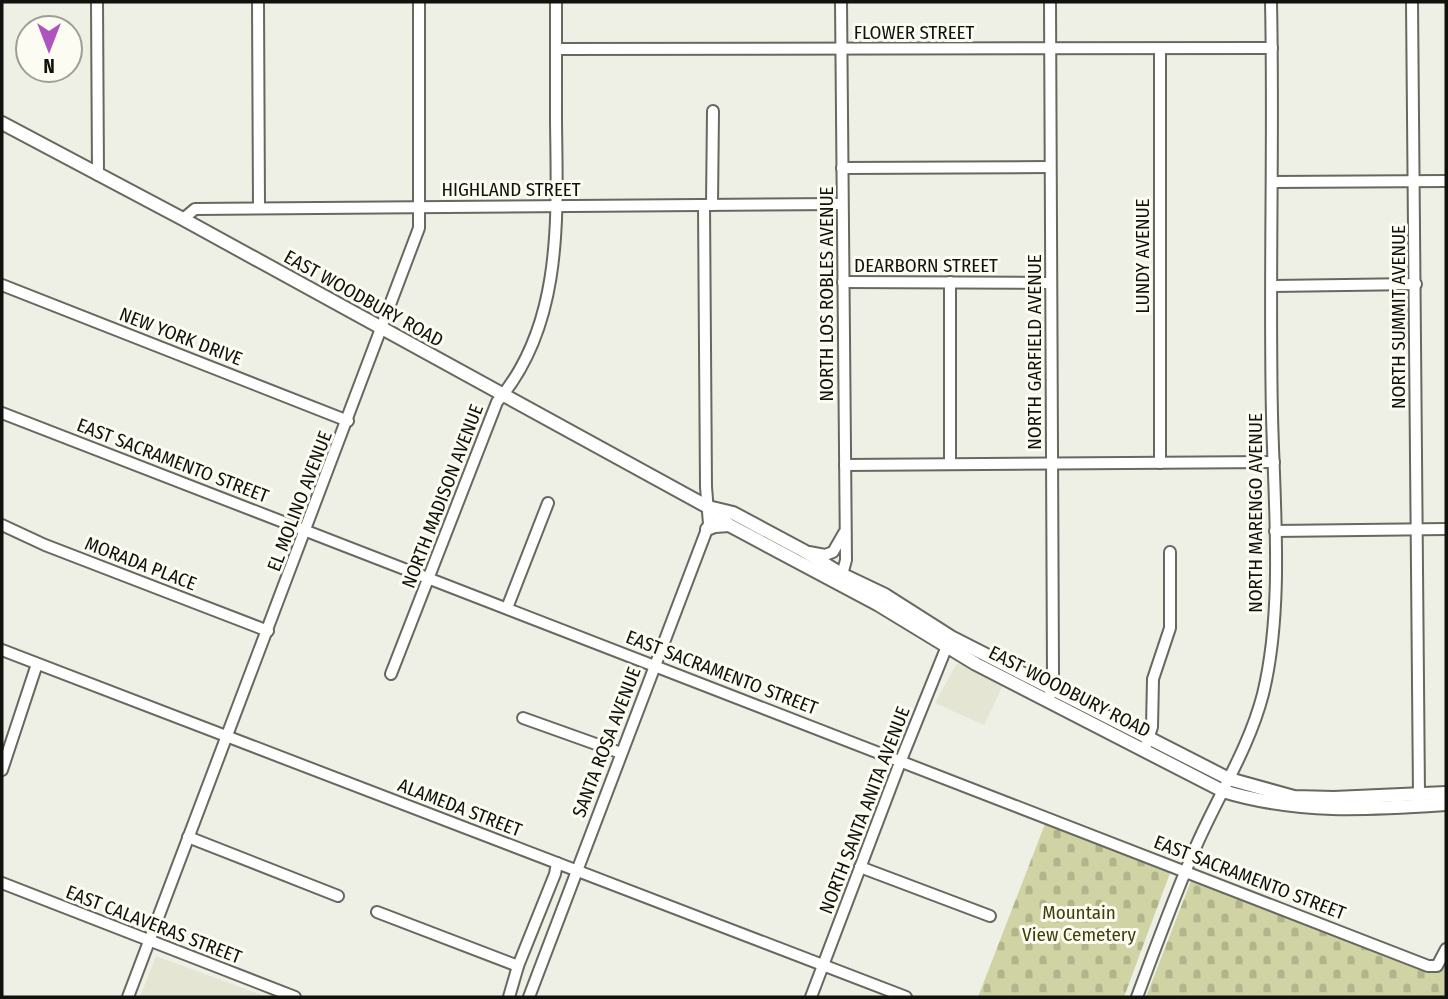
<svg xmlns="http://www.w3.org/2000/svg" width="1448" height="999" font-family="'Fira Sans Condensed',sans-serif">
<defs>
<pattern id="cemetery-stones" width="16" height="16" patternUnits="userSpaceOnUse" patternTransform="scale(1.75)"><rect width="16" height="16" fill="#d0d3a3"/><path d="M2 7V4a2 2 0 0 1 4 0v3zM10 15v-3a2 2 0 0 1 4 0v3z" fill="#b2b48b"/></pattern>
</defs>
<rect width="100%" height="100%" fill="#eeefe5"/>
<g fill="#e4e5d3">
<path d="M961,663L1004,683L984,725L935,703L956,665Z"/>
<path d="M156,956L267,997H140Z"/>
</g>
<g fill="url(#cemetery-stones)">
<path d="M1045,824L1170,873L1124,997H978Z"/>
<path d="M1191,881L1431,973L1442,968L1446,956V997H1146Z"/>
</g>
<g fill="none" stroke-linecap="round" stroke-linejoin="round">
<g stroke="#67685f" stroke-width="14">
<g id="minor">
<path d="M97,2L98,175"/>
<path d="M258,2L259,208"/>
<path d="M1050,2L1053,674L1050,695"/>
<path d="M1412,2L1419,795"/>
<path d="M556,49L1272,48"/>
<path d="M1160,49V463"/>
<path d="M842,168L1050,167"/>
<path d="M1273,182L1446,181"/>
<path d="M712,205L713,111"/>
<path d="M183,219L195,209L842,204"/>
<path d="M843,282L1050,283"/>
<path d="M2,285L348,421"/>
<path d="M1273,286L1416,284"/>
<path d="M2,413L1428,966H1437L1446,949"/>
<path d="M950,464V282"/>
<path d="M845,465L1274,462"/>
<path d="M2,525L45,545L268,631"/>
<path d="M1275,531L1446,529"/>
<path d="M809,552L825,555L833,552L844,533"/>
<path d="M840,582L846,560L841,2"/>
<path d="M507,608L548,503"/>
<path d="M2,650L906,997"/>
<path d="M391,674L497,402C564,324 557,216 556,120C556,81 556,41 556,2"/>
<path d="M523,718L621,753"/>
<path d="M1144,751L1152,727L1153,679L1170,628V552"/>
<path d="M2,770L37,664"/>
<path d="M188,837L338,896"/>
<path d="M860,867L990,916"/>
<path d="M2,883L295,997"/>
<path d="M377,912L518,966"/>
<path d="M128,997L419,228V2"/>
<path d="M509,997L518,966L555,874L557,863"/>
<path d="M529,997L709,524L706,487L704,205"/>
<path d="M811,997L901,760L949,641"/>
<path d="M1137,997C1156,946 1175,894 1197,844C1219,794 1249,748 1263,694C1284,608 1274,503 1272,415C1269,277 1274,139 1271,2"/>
</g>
</g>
<g stroke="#67685f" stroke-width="16">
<g id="major">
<path d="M2,123L183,219L708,507L733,513L804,551L843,575L885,595L951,637L1229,779L1294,797L1334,798L1446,793"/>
<path d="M710,509L729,525L879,605L976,664L1223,791C1299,814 1369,809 1446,804"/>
<path d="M707,529L715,526L729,525"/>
</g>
</g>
<use href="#minor" stroke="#fff" stroke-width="10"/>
<use href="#major" stroke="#fff" stroke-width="12"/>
</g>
<g text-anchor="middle" stroke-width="6" stroke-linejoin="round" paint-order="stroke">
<g font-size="19" fill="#11110e" stroke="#fcfcf2">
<text x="914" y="39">FLOWER STREET</text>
<text x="511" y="196">HIGHLAND STREET</text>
<text transform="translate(1142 256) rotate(-90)" y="7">LUNDY AVENUE</text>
<text x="926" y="272">DEARBORN STREET</text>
<text transform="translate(826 294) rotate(-90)" y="7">NORTH LOS ROBLES AVENUE</text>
<text transform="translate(364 298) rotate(29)" y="7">EAST WOODBURY ROAD</text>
<text transform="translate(1398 317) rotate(-90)" y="7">NORTH SUMMIT AVENUE</text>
<text transform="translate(181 336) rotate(21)" y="7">NEW YORK DRIVE</text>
<text transform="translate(1034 352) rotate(-90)" y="7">NORTH GARFIELD AVENUE</text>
<text transform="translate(173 460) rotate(21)" y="7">EAST SACRAMENTO STREET</text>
<text transform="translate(442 496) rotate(-69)" y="7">NORTH MADISON AVENUE</text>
<text transform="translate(299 501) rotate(-69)" y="7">EL MOLINO AVENUE</text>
<text transform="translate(1255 513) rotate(-90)" y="7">NORTH MARENGO AVENUE</text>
<text transform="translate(141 563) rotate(21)" y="7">MORADA PLACE</text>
<text transform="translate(722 672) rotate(21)" y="7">EAST SACRAMENTO STREET</text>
<text transform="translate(1070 691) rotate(27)" y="7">EAST WOODBURY ROAD</text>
<text transform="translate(606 742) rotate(-69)" y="7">SANTA ROSA AVENUE</text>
<text transform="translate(460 807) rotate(21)" y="7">ALAMEDA STREET</text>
<text transform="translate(864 810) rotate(-69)" y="7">NORTH SANTA ANITA AVENUE</text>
<text transform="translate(1250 877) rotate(21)" y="7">EAST SACRAMENTO STREET</text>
<text transform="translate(154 924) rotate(21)" y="7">EAST CALAVERAS STREET</text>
</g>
<g font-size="19" fill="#3f4009" stroke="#fcfcf2">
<text x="1079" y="919">Mountain<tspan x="1079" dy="22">View Cemetery</tspan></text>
</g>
</g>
<rect width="1448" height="999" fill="none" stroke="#11110e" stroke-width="7"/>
<g transform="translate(49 49) rotate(180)"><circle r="33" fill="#fcfcf2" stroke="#9e9e97" stroke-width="2"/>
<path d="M0-5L12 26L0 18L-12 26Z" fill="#af53bd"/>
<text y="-10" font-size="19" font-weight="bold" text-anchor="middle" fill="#11110e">N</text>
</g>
</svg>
